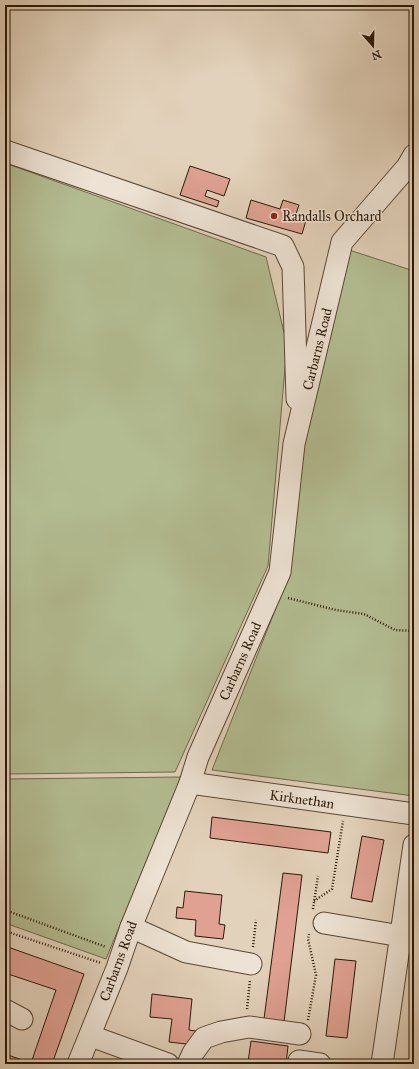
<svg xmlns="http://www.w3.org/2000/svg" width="419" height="1069" font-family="'IM FELL Great Primer',serif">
<rect width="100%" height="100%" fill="#e3d2bb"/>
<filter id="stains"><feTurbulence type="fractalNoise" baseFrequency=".005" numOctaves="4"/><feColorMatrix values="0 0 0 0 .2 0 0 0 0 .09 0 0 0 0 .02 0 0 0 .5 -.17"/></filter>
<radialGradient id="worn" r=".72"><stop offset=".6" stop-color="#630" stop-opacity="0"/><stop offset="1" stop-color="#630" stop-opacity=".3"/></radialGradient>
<g fill="#b3bc91" stroke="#6f6a4c">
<path d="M5,163L266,257L287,345L268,566L175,772L5,774Z"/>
<path d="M346,249L414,271V796L212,770L285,585L305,441Z"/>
<path d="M181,777L106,959L5,923V779Z"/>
</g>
<g fill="#e0a193" stroke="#2b1907">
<path d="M190,166L230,179L224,196L207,190L205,196L219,201L217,207L180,195Z"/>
<path d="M251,200L280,209L283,200L299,205L296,214L307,217L302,234L246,218Z"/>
<path d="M212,817L331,832L328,853L210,838Z"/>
<path d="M362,836L384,840L372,902L351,898Z"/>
<path d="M283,873L302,875L284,1022L264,1019Z"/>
<path d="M185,891L222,895L219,924L225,925L223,939L195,936L196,920L176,918L177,907L183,908Z"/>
<path d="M5,946L84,974L52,1064H5V1054L31,1063L56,990L5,973Z"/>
<path d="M335,959L356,961L347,1038L326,1036Z"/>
<path d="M152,994L192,999L189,1030L196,1031L195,1045L169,1042L172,1019L150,1017Z"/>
<path d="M251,1041L288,1046L286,1064H239L240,1061L248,1062Z"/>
</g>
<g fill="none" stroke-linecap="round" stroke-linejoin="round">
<g stroke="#594734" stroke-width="23">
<g id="minor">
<path d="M5,151L283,246L293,267L297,399"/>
<path d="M190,783L414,814"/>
<path d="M324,923L401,936"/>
<path d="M131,927L186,952L251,964"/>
<path d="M5,1010L22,1019"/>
<path d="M91,1036L168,1064"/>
<path d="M299,1061L320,1064"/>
<path d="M78,1064L117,968L131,927L190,783L198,757L280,572L294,444L342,242L407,167L414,155"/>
<path d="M188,1064L193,1053L204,1038L221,1032L249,1027L300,1034"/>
<path d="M382,1064L414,845"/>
</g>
</g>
<g stroke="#2b1907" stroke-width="2.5" stroke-dasharray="1 2" stroke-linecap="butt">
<path d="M288,598L336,610L364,614L395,630L414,631"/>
<path d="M314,901L332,889L343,821"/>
<path d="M313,909L318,876"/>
<path d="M5,910L106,947"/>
<path d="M5,931L101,963"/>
<path d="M253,947L256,920"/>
<path d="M247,1009L250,980"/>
<path d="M308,1020L316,975L308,939L309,934"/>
</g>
<use href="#minor" stroke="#ede2d3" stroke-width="21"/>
</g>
<circle fill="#8f2418" stroke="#ede2d3" stroke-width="1.5" cx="274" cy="216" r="4"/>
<g text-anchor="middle" stroke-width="3" stroke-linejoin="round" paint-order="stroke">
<g font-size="14" fill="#2b1907" stroke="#ede2d3" text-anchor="start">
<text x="282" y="221">Randalls Orchard</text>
</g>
<g font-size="14" fill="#2b1907" stroke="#ede2d3">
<text transform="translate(317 349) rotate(-76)" y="5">Carbarns Road</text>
<text transform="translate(240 661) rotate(-66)" y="5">Carbarns Road</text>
<text transform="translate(302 799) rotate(8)" y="5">Kirknethan</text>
<text transform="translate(118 961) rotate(-70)" y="5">Carbarns Road</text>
</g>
</g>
<rect width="419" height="1069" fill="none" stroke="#e3d2bb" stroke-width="20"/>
<rect x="6" y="6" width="407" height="1057" fill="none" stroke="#2b1907" stroke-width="2"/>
<rect x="10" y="10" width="399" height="1049" fill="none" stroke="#2b1907"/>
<g transform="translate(373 46) rotate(160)" stroke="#ede2d3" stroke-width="3" paint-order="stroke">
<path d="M0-3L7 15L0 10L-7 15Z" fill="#2b1907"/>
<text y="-6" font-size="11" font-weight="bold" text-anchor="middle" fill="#2b1907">N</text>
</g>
<rect width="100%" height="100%" filter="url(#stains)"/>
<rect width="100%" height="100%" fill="url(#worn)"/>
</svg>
